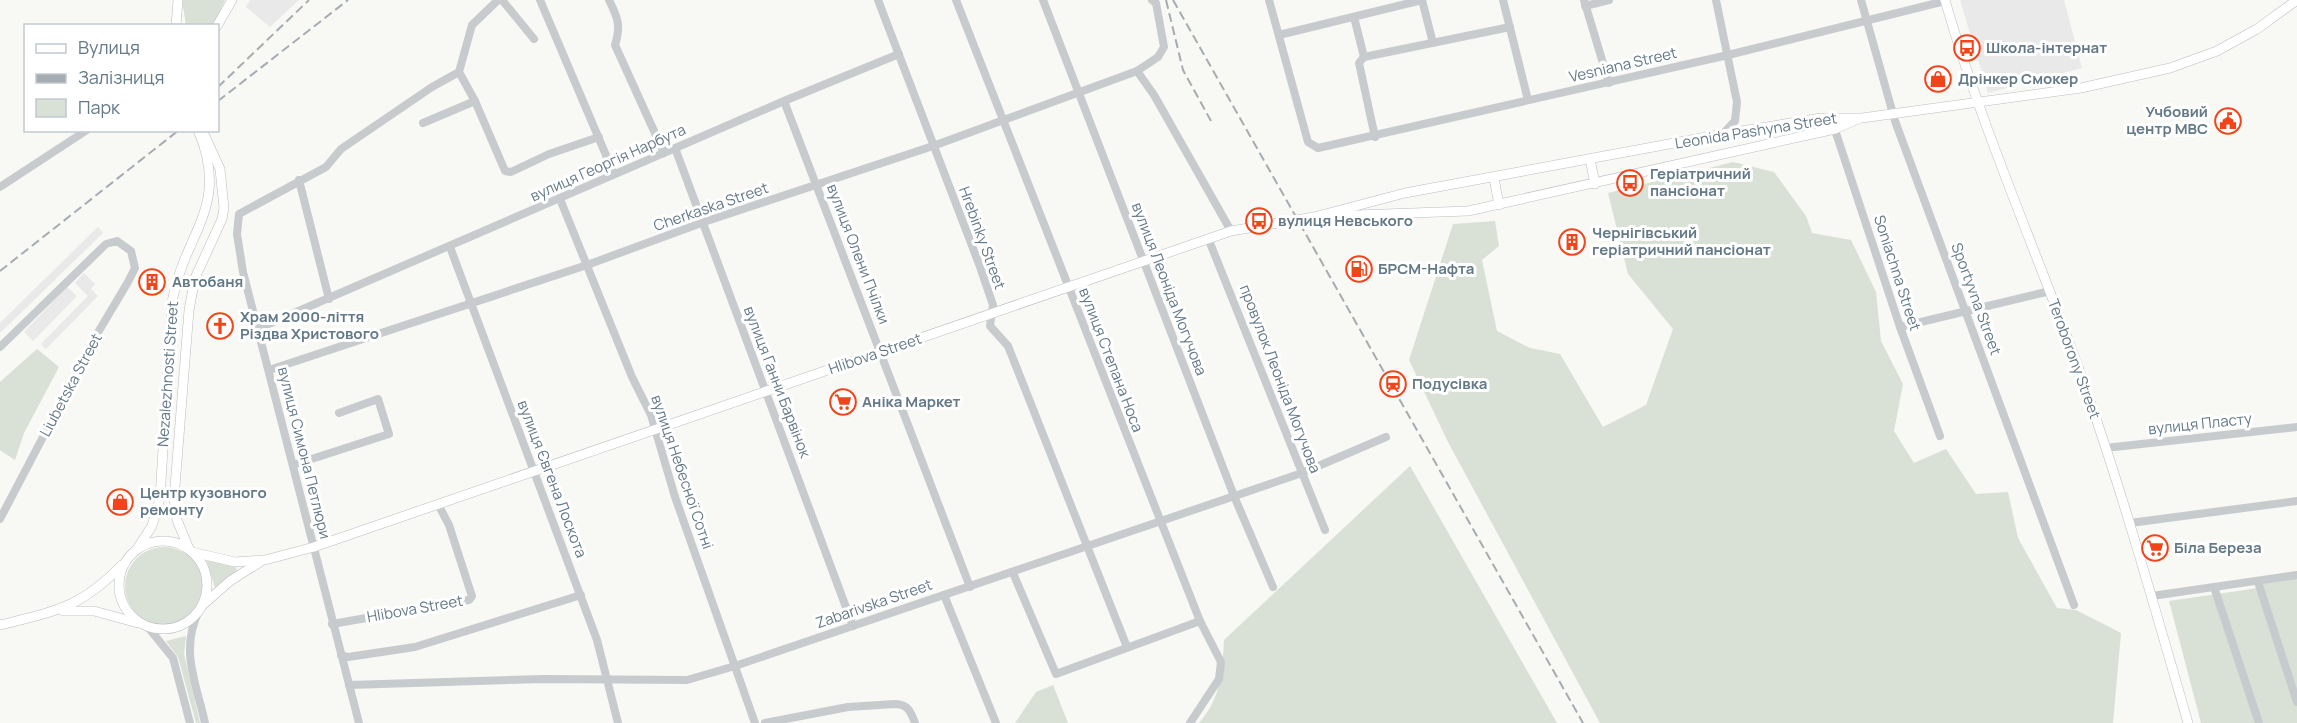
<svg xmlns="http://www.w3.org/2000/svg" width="2297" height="723" font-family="Manrope,sans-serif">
<rect width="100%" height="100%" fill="#f8f8f4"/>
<g fill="#e8e9e8">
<path d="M250,0H299L270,27L246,7Z"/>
<path d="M1960,0H2064L2082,68L1988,93Z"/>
<path d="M98,227L103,233L0,333V323Z"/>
<path d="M84,273L95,284L91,289L98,296L46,349L41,344L88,296L75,283Z"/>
<path d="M67,287L77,296L33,341L24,332Z"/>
</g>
<g fill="#d9e0d5">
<path d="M182,0H225L213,26L186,25Z"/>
<path d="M1733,162L1774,172L1806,216L1812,233L1851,240L1876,292L1881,341L1903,384L1894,431L1914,463L1946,449L1976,494L2008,492L2018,538L2057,608L2076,610L2121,633L2113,723H1600L1448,442L1409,360L1453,224L1495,221L1499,246L1482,260L1497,331L1530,348L1560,354L1603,427L1646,405L1673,329L1628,274L1608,193Z"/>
<path d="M37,349L59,367L24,433L15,460L0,450V382Z"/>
<path d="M1410,466L1557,723H1199C1222,696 1222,673 1224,640Z"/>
<circle cx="164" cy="586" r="39"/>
<path d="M206,558L235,565L237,571L215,588Z"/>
<path d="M2297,578V723H2201L2169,601L2258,588L2262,582Z"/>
<path d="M186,636L184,654L200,723H196L178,657L166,641Z"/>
<path d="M1053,685L1068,723H1015L1036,692Z"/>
</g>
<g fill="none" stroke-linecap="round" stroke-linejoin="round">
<g stroke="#babec2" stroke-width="10">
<g id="major">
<path d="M1945,0C1979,119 2029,234 2072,350C2117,473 2152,598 2188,723"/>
<path d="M176,26L178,0"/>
<path d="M217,26L232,0"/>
<path d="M1590,159L1595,184"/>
<path d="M1494,178L1499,205"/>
<path d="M1328,216L1468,211L1835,129L1858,119"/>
<circle cx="163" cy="585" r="44"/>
<path d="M137,549L152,526L160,498L172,302C184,233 231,207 198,130"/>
<path d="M189,549L177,520L174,499L189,310L195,278L222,219L224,208L220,169L205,136"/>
<path d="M192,552L235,562L265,560L314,547L1231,231L1314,217L1405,193L1723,134L1821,118H1862L2081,88L2170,68L2217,51L2257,29L2297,0"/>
<path d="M204,604L230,581L260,562"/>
<path d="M63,611H94L138,623"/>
<path d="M0,625C56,611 80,608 122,565"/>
</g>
</g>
<g stroke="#c7cbce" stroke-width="8">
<path d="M498,0L472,25L459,72L475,101L505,171L511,172L549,154L599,137"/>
<path d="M502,0L534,39"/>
<path d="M540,0L614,174"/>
<path d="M609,0C618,18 621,26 615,45L664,153"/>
<path d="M878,0L979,264L993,305L990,326L1008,346L1127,647"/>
<path d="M956,0L1161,522L1200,621L1221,662L1219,679L1190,723"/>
<path d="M1043,0L1234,496L1273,587"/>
<path d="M1269,0L1308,142L1318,148L1728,55L1945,1"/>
<path d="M1503,0L1528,100"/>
<path d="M1584,0L1609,83"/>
<path d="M1716,0L1737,102L1735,121L1723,134"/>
<path d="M1861,0L1895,121L2074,605"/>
<path d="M1585,6L1609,0"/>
<path d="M1354,17L1364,57L1510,27"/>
<path d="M1279,35L1422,0L1433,43"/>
<path d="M1364,57L1359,63L1375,137"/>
<path d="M1137,71L1154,95L1231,231"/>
<path d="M784,101L970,587"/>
<path d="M1831,118L1900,327L1940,436"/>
<path d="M423,123L475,101"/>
<path d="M675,148L853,626"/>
<path d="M299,180L329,299"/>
<path d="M0,187L87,130"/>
<path d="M560,199L632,377L651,415L675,497L755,723"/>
<path d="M1208,238L1325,530"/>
<path d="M450,247L597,640L618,723"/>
<path d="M1900,327L2050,291"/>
<path d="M257,329L784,101L899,54"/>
<path d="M0,347L106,244L117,241L131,251L135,268L128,282L97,334L0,519"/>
<path d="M269,370L587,265L704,222L933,146L1137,71L1158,57L1164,47L1156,3L1152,0"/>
<path d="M2105,448L2297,427"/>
<path d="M293,465L389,434L378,399L339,413"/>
<path d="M2130,523L2297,501"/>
<path d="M1013,573L1056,674L1200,621"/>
<path d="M2258,582L2297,702"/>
<path d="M2214,587L2259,723"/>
<path d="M944,595L996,723"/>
<path d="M2152,596L2297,575"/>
<path d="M200,609C179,649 196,682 205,723"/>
<path d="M332,624L469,600L472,596L469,587L449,525L439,506"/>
<path d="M147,626L173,658L190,723"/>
<path d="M341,655L348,657L415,647L581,595"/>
<path d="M349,685L542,679L687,680L735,666L1302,473L1386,437"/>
<path d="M359,723L243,272L237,234L239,214L326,167L341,149L432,87L459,72"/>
<path d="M765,723L848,707L895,704C908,704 911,712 915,723"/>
</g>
<use href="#major" stroke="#fff" stroke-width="9"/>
<g stroke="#a5acb2" stroke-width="2" stroke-dasharray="9 4.5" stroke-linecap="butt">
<path d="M1166,0L1183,70L1211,121"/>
<path d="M1173,0L1583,723"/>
<path d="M218,87L309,0"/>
<path d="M218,101L348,0"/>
<path d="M0,271L179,130"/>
</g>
</g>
<defs>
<g id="bus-ring" transform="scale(1.35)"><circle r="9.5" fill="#fff" stroke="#f34319" stroke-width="1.5"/><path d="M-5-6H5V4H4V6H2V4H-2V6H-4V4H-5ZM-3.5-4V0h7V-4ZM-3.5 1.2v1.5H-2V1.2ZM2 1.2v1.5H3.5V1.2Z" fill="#f34319"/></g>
<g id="shop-ring" transform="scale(1.35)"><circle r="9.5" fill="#fff" stroke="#f34319" stroke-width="1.5"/><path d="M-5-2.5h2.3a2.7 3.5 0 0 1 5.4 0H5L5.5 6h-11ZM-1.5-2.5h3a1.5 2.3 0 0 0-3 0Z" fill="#f34319"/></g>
<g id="civic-ring" transform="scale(1.35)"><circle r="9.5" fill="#fff" stroke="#f34319" stroke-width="1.5"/><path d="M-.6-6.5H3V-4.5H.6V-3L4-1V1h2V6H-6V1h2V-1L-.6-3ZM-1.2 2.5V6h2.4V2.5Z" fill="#f34319"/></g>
<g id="building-ring" transform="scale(1.35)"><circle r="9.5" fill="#fff" stroke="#f34319" stroke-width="1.5"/><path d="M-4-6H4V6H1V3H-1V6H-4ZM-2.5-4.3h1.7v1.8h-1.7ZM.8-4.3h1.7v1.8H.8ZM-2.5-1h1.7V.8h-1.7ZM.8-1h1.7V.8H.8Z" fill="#f34319"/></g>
<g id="fuel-ring" transform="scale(1.35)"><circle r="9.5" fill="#fff" stroke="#f34319" stroke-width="1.5"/><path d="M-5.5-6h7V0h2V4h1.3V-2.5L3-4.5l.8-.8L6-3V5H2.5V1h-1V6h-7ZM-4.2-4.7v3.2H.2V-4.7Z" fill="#f34319"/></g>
<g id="church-ring" transform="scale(1.35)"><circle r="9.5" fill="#fff" stroke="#f34319" stroke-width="1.5"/><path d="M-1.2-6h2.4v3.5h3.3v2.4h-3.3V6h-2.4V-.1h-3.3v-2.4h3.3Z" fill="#f34319"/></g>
<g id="station-ring" transform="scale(1.35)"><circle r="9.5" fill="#fff" stroke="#f34319" stroke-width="1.5"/><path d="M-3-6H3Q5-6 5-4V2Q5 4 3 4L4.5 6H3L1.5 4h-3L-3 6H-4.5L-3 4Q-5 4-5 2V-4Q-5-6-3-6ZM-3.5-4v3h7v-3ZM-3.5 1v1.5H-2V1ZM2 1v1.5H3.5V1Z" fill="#f34319"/></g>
<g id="supermarket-ring" transform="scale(1.35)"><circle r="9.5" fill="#fff" stroke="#f34319" stroke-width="1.5"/><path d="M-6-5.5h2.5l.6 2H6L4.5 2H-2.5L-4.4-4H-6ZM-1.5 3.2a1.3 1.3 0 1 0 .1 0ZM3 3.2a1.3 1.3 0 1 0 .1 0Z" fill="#f34319"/></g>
</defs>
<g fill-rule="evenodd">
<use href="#bus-ring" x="1967" y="48"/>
<use href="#shop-ring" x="1938" y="79"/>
<use href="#civic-ring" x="2228" y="121"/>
<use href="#bus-ring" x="1630" y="183"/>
<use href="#bus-ring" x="1259" y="221"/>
<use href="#building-ring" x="1572" y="242"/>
<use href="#fuel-ring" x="1359" y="269"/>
<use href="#building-ring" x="152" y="282"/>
<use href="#church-ring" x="220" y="326"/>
<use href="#station-ring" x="1393" y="384"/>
<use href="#supermarket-ring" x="843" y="402"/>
<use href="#shop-ring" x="120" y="502"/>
<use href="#supermarket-ring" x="2155" y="548"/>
</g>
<g text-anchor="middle" stroke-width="6" stroke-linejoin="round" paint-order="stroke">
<g font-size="15" font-weight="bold" fill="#647988" stroke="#fff" text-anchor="start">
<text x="1986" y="53">Школа-інтернат</text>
<text x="1958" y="84">Дрінкер Смокер</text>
<text x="2208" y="117" text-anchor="end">Учбовий<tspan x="2208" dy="17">центр МВС</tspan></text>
<text x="1650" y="179">Геріатричний<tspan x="1650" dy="17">пансіонат</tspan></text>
<text x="1278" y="226">вулиця Невського</text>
<text x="1592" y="238">Чернігівський<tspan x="1592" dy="17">геріатричний пансіонат</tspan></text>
<text x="1378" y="274">БРСМ-Нафта</text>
<text x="172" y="287">Автобаня</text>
<text x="240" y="322">Храм 2000-ліття<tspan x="240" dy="17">Різдва Христового</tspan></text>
<text x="1412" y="389">Подусівка</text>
<text x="862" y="407">Аніка Маркет</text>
<text x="140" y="498">Центр кузовного<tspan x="140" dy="17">ремонту</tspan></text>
<text x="2174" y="553">Біла Береза</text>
</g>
<g font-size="15" fill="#647988" stroke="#fff">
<text transform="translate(1623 65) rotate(-13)" y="5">Vesniana Street</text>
<text transform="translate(1756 131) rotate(-9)" y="5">Leonida Pashyna Street</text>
<text transform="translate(608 163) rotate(-24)" y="5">вулиця Георгія Нарбута</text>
<text transform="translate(711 207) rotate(-19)" y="5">Cherkaska Street</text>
<text transform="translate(982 238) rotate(70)" y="5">Hrebinky Street</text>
<text transform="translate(858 254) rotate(69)" y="5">вулиця Олени Пчілки</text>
<text transform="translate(1897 273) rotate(72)" y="5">Soniachna Street</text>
<text transform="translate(1169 289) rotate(69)" y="5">вулиця Леоніда Могучова</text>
<text transform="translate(1976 299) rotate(70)" y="5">Sportyvna Street</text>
<text transform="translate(875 354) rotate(-19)" y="5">Hlibova Street</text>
<text transform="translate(2074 359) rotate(70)" y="5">Teroborony Street</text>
<text transform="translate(1111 360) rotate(69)" y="5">вулиця Степана Носа</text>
<text transform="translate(168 374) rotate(-86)" y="5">Nezalezhnosti Street</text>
<text transform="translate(1280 379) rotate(69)" y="5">провулок Леоніда Могучова</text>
<text transform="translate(777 382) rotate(69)" y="5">вулиця Ганни Барвінок</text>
<text transform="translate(71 385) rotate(-62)" y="5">Liubetska Street</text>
<text transform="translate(2200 424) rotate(-6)" y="5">вулиця Пласту</text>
<text transform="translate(304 453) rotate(76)" y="5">вулиця Симона Петлюри</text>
<text transform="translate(682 472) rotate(71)" y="5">вулиця Небесної Сотні</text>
<text transform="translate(552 479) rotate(69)" y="5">вулиця Євгена Лоскота</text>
<text transform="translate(874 604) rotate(-19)" y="5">Zabarivska Street</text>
<text transform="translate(415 609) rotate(-10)" y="5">Hlibova Street</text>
</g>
</g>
<rect x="24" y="24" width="195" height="108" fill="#ffffff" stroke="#c1c9cf" stroke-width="1.5"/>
<rect x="36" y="44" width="30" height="9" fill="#ffffff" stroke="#c1c9cf" stroke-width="1.5"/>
<text x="78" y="54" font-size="18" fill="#647988">Вулиця</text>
<rect x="36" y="74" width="30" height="9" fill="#a5acb2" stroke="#c1c9cf" stroke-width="1.5"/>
<text x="78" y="84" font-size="18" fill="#647988">Залізниця</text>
<rect x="36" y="99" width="30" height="18" fill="#d9e0d5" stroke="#c1c9cf" stroke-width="1.5"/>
<text x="78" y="114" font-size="18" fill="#647988">Парк</text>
</svg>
